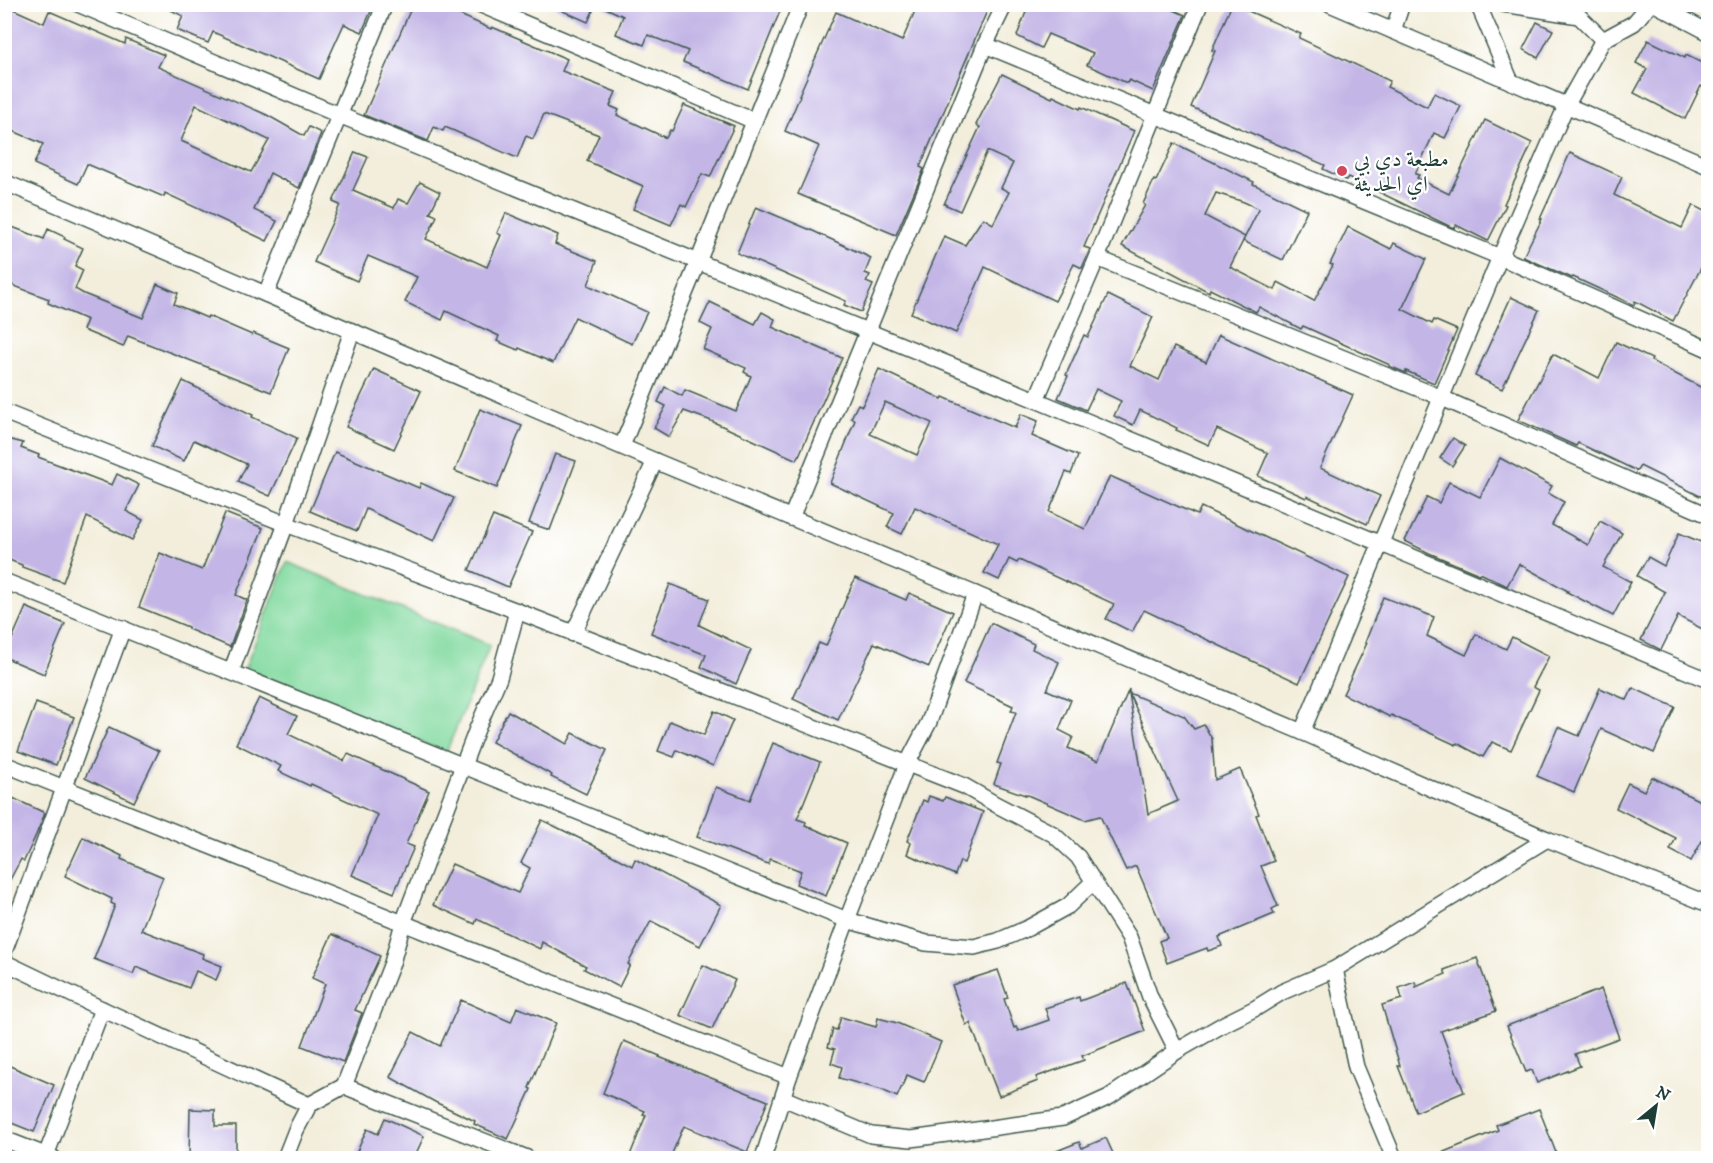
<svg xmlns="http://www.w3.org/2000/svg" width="1713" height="1163" font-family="'IM FELL DW Pica',Amiri,serif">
<rect width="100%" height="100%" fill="#fff"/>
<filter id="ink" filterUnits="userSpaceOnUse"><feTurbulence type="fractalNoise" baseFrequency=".0167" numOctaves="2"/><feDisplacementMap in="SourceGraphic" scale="12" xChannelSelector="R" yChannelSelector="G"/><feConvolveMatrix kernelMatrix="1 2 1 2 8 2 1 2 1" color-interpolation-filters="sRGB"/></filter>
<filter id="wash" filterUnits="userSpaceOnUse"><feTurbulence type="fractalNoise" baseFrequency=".008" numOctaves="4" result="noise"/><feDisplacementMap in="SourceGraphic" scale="24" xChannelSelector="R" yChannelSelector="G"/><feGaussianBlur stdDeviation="1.35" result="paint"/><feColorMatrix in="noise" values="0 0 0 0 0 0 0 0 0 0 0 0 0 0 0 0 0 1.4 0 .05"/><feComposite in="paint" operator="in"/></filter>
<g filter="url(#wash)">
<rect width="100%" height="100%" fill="#f3eedb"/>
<path fill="#80d99e" stroke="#508b69" stroke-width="1.5" d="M287,562L490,645L446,753L244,670Z"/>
<g id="blocks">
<g fill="#c3b6e6" fill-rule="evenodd">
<path d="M159,4H374L362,32L344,24L319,79L213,32L208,43L177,30L183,16Z"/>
<path d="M413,4H436L491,29L492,27L567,59L562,71L616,92L610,106L619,110L617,115L666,138L670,130L672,131L684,105L734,126L710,177L702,174L686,207L681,204L671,225L633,209L643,186L587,161L599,135L544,114L533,139L526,136L517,158L445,127L443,131L434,127L428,141L364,115Z"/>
<path d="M547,4H596L588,22Z"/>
<path d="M597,4H783L748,89L683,62L688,51L648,35L644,45L616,34L623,16Z"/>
<path d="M918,4H990L920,167L924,169L896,235L798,194L819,146L785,131L800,96L799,95L836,12L902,41Z"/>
<path d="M1029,4H1160L1185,15L1153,91L1129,80L1127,83L1087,65L1093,53L1048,34L1041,48L1017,36Z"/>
<path d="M1232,4L1301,34L1299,38L1390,81L1387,87L1427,107L1434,93L1461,106L1445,138L1434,133L1415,174L1419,175L1417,178L1449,194L1485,120L1532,143L1504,204L1506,205L1488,241L1456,225L1454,228L1449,226L1348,177L1346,180L1323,169L1325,165L1191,107L1215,51L1212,50Z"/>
<path d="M4,5L44,23L49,11L125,44L126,39L164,55L158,67L267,115L304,136L309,127L321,133L299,188L270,173L254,210L277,221L267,241L165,193L164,197L87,164L78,184L34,164L43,144L4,127ZM196,105L269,140L251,172L181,141Z"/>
<path d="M1537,22L1553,30L1538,58L1523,49Z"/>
<path d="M1648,40L1685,58L1686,55L1708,66V90L1701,86L1685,119L1634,93L1647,69L1636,63Z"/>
<path d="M1002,74L1052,98L1053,96L1080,109L1081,107L1134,131L1084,247L1090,249L1082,268L1074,264L1055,301L985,267L956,333L911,313L944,236L965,245L983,218L993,224L1009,192L1001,188L1013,163L987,151L960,211L944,204L980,127L976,125Z"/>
<path d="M1174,143L1254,182L1253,184L1307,210L1283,260L1243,241L1259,209L1244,202L1216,193L1205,216L1245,237L1230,267L1275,290L1278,282L1314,301L1333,265L1330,264L1348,227L1391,249L1394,243L1426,259L1402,309L1432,324L1434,320L1457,330L1434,383L1406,371V373L1389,366L1390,365L1303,326L1301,329L1259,307L1256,312L1210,289L1209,292L1122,246L1145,205L1143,204L1154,180L1156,181Z"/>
<path d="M355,152L368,157L353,190L394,208L398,199L408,203L420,182L440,192L430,213L437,216L426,239L487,267L501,235L497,233L506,213L558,235L555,244L597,261L588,285L647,312L632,344L575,317L553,363L519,348L518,350L497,341L499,336L446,311L442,320L405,302L417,277L368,256L357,281L314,262L340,205L333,202Z"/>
<path d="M1570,153L1622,177L1614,195L1682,228L1693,205L1708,213V269L1702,266L1673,321L1635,301L1634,305L1573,277L1572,278L1523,257L1542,219H1540Z"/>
<path d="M756,207L813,231L871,258L865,273L870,275L866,282L873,285L861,312L844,305L846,301L737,253Z"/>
<path d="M4,224L44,239L48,229L65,237L64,239L83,248L75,266L83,270L75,289L84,294L143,318L157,284L178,293L174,304L207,318L208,316L252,335L253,333L289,348L271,392L128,336L123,347L83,330L87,320L48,303L49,299L4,282Z"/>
<path d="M1108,295L1153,317L1130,366L1159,380L1174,347L1206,362L1219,335L1353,395L1320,468L1380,496L1367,524L1307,496L1306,498L1258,476L1268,453L1217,429L1209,445L1176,430L1177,428L1140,410L1133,425L1114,416L1121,401L1096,389L1086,410L1058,398L1068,376L1066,375L1084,335L1088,337Z"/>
<path d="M1511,297L1539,310L1502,389L1475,376Z"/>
<path d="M710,302L755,324L762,312L775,319L772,327L842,358L797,460L709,420L684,411L669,437L654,428L666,406L658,402L665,387L682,396L685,390L736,411L751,376L744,372L746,368L703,349L712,329L700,323Z"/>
<path d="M1616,342L1652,359L1651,361L1708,391V500L1640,466L1637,471L1578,443L1576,446L1518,420L1553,354L1599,378Z"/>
<path d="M374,369L421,391L394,449L346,427Z"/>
<path d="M879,369L942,399L943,397L1015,428L1021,414L1038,421L1032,436L1078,456L1071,474L1066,472L1049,512L1085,529L1110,476L1197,515L1201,507L1349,577L1299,683L1144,610L1132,632L1106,619L1114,604L1019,560L1017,563L1009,559L999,580L984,573L998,544L915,507L902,534L887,527L894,513L830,483L855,420L851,418L858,404L862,406ZM885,402L932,423L917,455L870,434Z"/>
<path d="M183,381L253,415L252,417L297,438L270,496L238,482L247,464L194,440L184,461L152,446Z"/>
<path d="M480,409L522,426L497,488L455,471Z"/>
<path d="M4,438L23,443L21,448L39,455L38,457L112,485L117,474L139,485L126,511L143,520L132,540L87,517L63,582L22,567V565L4,558Z"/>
<path d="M1453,438L1465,446L1452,466L1440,458Z"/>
<path d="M335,452L419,488L421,483L454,498L434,541L366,509L357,531L310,511Z"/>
<path d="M555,454L576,461L550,530L529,523Z"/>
<path d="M1500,458L1552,486L1548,493L1564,502L1552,525L1588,545L1600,521L1622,533L1603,567L1631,582L1613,616L1567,592L1568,591L1519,564L1507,586L1480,573L1479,574L1429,553L1405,541L1427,497L1439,503L1449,482L1480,497Z"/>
<path d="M225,513L263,528L236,595L247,600L230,647L188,629V627L139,607L160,553L202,570Z"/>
<path d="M493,516L532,532L508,587L469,570Z"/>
<path d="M1679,533L1708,545V632L1678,616L1661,650L1641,640L1665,592L1637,576L1648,557L1664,566Z"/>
<path d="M855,578L906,600L909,593L953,612L929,667L874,643L838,720L793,699L819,643L826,646Z"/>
<path d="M670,584L709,599L699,625L751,650L736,684L701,667L706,655L651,633Z"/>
<path d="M1383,597L1434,617L1427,636L1466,655L1476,634L1506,649L1512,637L1549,656L1533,687L1539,690L1511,750L1492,742L1483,757L1457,743L1456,745L1391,715L1390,717L1343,694L1367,643H1365Z"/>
<path d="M26,607L65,624L44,674L4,657Z"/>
<path d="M991,623L1034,644L1032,649L1059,662L1047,690L1071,700L1059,730L1073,737L1068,748L1098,761L1129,689V693L1184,716L1194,729L1204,725L1212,739L1215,780L1240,769L1259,814L1256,815L1274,861L1261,866L1278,906L1272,909L1274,914L1219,937L1222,946L1208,951L1207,948L1167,963L1159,941L1167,938L1136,866L1126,870L1100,816L1085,820L1025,794V795L994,784L1001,764L997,763L1016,712L1011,711L1013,706L964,683ZM1129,693L1178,801L1148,814Z"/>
<path d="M1600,688L1627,700L1633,688L1675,707L1654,753L1601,729L1574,792L1537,776L1558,727L1579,736Z"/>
<path d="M259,698L297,716L288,734L344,761L348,754L429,791L406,844L414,847L394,893L352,875L378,815L311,784L310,786L278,771L281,766L236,744Z"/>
<path d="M36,703L74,717L56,765L18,751Z"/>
<path d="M508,711L567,744L573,733L607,750L586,794L551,777L552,775L492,742Z"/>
<path d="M714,711L733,720L713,766L677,750L674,757L658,751L670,721L704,735Z"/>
<path d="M109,727L159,751L134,802L85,778Z"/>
<path d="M773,743L820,762L797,819L806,822L805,825L847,843L826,896L796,884L801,871L770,859L768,864L697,837L716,787L750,800Z"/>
<path d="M1652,777L1708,805V844L1702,841L1691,861L1670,850L1676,838L1616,808L1628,783L1644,791Z"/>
<path d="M4,794L45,813L36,835L24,861L21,859L4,891Z"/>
<path d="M929,796L943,801L945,797L983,812L964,863L960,861L955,875L907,854L911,843L907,841L923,800L927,802Z"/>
<path d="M542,820L589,843L632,866L635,859L721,905L700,946L651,921L628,964L630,965L619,987L584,969L586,966L542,942L540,949L477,919L475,924L433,905L452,864L518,893L530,868L521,863Z"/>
<path d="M83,837L122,856L121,859L163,877L141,930L203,954L202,958L222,966L216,980L196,971L189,988L136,967L133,974L94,959L115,905L111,903L112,899L65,876Z"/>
<path d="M332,934L380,956L355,1010L362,1013L343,1062L302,1046L325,984L312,978Z"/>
<path d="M1477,958L1496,1011L1441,1031L1464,1092L1416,1112L1398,1066H1400L1382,1005L1402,999L1399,988L1415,982L1416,987L1446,974L1444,970Z"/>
<path d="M703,965L735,980L712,1029L680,1015Z"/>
<path d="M998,970L1008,998L1004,999L1014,1028L1016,1027L1018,1031L1049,1020L1045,1008L1079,997L1080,1001L1127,983L1145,1031L1082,1056L1084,1060L1036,1077L1038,1081L999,1096L970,1023L966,1025L952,985Z"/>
<path d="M1601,989L1619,1038L1575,1054L1580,1066L1537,1083L1532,1070L1526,1072L1507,1026Z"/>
<path d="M461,1000L511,1022L517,1007L556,1023L529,1088L531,1089L508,1139L474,1124L475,1121L435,1102L390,1077L413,1032L440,1046Z"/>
<path d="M841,1017L876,1027L878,1018L897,1023L941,1042L924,1082L907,1075L897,1097L882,1090L839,1078L842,1067L831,1063L835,1049L828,1047L833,1029L837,1030Z"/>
<path d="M624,1041L660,1056L659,1057L768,1101L747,1152L684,1126L670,1158H629L646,1115L643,1114L645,1111L603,1093Z"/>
<path d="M10,1066L54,1085L34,1132L4,1120V1079Z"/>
<path d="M190,1109L215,1110V1126H236V1158H189Z"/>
<path d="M1539,1109L1558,1158H1429L1498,1130L1496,1125Z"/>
<path d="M385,1118L424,1136L414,1158H354L367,1129L378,1134Z"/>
<path d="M1106,1138L1115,1158H1039L1079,1142L1082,1148Z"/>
</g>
</g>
</g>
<g filter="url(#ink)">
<use href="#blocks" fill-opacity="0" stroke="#3f584d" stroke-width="1.5"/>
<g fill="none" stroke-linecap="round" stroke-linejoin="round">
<g stroke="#3f584d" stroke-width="18">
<g id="street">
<path d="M78,4L339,115L1036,400L1708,680"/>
<path d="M479,4L754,121"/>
<path d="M1330,4L1708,166"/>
<path d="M1478,4L1511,82"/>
<path d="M1503,4L1579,16L1603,40"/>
<path d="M1655,4L1708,32"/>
<path d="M1393,31L1402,4"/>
<path d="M985,45L1500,257L1708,349"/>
<path d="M4,182L655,461L975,594L1302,732L1547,839L1708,904"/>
<path d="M1097,258L1442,398L1708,515"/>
<path d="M266,294L385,4"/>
<path d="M1036,400L1097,258L1200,4"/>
<path d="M4,412L286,524L517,611L964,786L997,805L1053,834L1078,857L1129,937L1150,997L1177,1051"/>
<path d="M622,446L698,262L801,4"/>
<path d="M791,518L985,45L1005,4"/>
<path d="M4,581L847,920L926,943L974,947L998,941L1028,928L1068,906L1093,882"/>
<path d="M573,634L655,461"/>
<path d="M231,672L286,524L352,331"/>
<path d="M1302,732L1500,257L1566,106L1603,40L1634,23L1650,4"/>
<path d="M4,764L789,1077"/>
<path d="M4,952L123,628"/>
<path d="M4,962L102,1009L309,1105L344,1086L527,1158"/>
<path d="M1335,969L1356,1067L1394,1158"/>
<path d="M344,1086L392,963L403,923L417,886L477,729L499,678L517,611"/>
<path d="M783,1098L871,1135L911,1139L1063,1118L1109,1097L1177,1051L1224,1024L1256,1008L1282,992L1335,969L1547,839"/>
<path d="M4,1139L53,1158"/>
<path d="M45,1158L102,1009"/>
<path d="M285,1158L296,1130L309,1105"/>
<path d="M763,1158L789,1077L847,920L907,764L929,722L975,594"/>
</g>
</g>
<use href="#street" stroke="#fff" stroke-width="15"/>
</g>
</g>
<circle fill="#d1495b" stroke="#fff" stroke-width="2" cx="1342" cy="171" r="6"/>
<g text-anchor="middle" stroke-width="4.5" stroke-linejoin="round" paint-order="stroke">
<g font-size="22" fill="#1f3d34" stroke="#fff" text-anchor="start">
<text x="1354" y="166">مطبعة دي بي<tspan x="1354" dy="25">اي الحديثة</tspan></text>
</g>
</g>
<rect width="1713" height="1163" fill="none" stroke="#fff" stroke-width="24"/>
<g transform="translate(1656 1106) rotate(30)" stroke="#ffffff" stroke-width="4.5" paint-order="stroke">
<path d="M0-4.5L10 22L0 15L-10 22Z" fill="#1f3d34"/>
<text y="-9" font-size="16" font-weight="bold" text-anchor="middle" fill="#1f3d34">N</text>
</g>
</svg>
